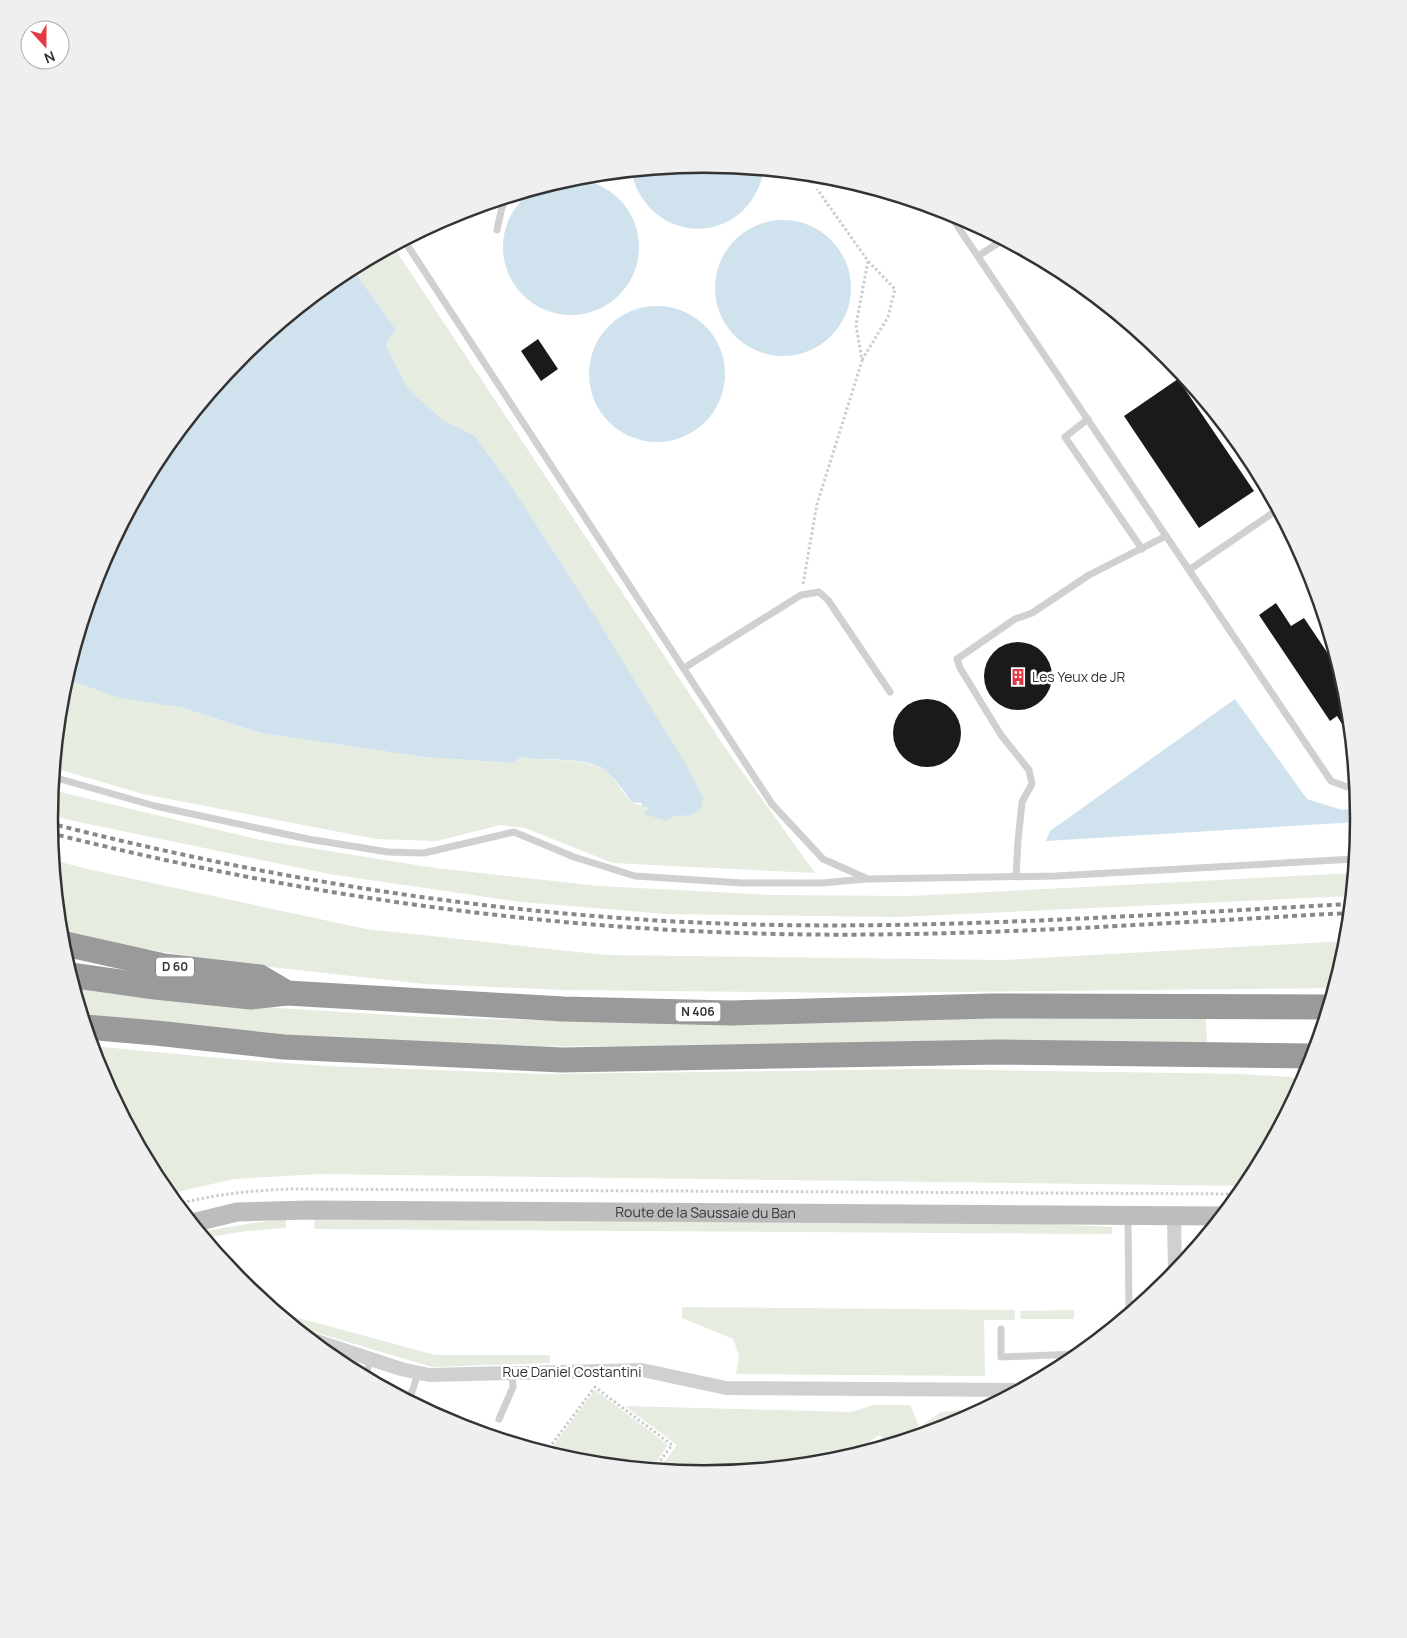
<svg xmlns="http://www.w3.org/2000/svg" width="1407" height="1638" font-family="Manrope,sans-serif">
<rect width="100%" height="100%" fill="#fff"/>
<g fill="#e6ecdf">
<path d="M393,246L724,746L815,873L613,863L525,828L500,825L437,841L376,839L143,794L54,768L61,691L65,679L120,698L183,708L261,733L423,757L512,763L522,757C547,762 575,757 599,767C614,773 620,792 631,801C635,805 644,806 649,808L645,814L666,821L673,817L692,815L595,616L514,490L474,435L444,421L408,389L386,346L391,335L396,330L352,268Z"/>
<path d="M52,790L260,840L435,868L599,886L772,895L910,896L1353,873L1351,896L897,917L666,914L521,902L329,874L69,820L49,814Z"/>
<path d="M53,860L87,869L366,929L606,955L1004,960L1346,941L1333,988L859,993L565,990L425,984L225,962L60,935Z"/>
<path d="M74,988L212,1004L423,1017L602,1022L734,1018H1206L1207,1043L452,1047L181,1028L81,1013Z"/>
<path d="M92,1046L229,1059L327,1066L544,1074L927,1069L1241,1074L1304,1078L1246,1186L320,1174L234,1179L168,1194L159,1183L98,1069Z"/>
<path d="M286,1219V1228L247,1231L204,1238L200,1232L247,1224Z"/>
<path d="M315,1219L1027,1223L1112,1227V1234L314,1229Z"/>
<path d="M682,1307L1015,1310V1320H984L985,1376L736,1374L739,1355L733,1339L682,1318Z"/>
<path d="M1074,1310V1319H1021L1020,1311Z"/>
<path d="M277,1312L435,1355H550V1363L432,1367L294,1326Z"/>
<path d="M595,1390L668,1445L651,1469L575,1461L548,1453Z"/>
<path d="M873,1405H910L919,1426L889,1444L879,1435L849,1456L831,1461L703,1474L659,1469L677,1445L625,1406L852,1412Z"/>
<path d="M984,1408L954,1424L901,1440L941,1412Z"/>
</g>
<g fill="#cfe2ee">
<path d="M704,164L764,170C749,246 651,250 631,172Z"/>
<circle cx="571" cy="247" r="68"/>
<circle cx="783" cy="288" r="68"/>
<path d="M352,268L396,330L391,335L386,346L408,389L444,421L474,435L514,490L595,616L688,768L703,798L701,808L692,815L673,817L666,821L644,814L649,808L641,806L642,803L632,802C624,792 611,772 600,767C577,756 547,762 522,757L512,763L423,757L261,733L183,708L120,698L65,679L99,568L159,455L241,356L340,274Z"/>
<circle cx="657" cy="374" r="68"/>
<path d="M1235,699L1307,799L1342,810L1357,808L1358,822L1046,841L1050,831Z"/>
</g>
<g fill="#1a1a1a">
<path d="M538,339L558,369L541,381L521,351Z"/>
<path d="M1178,379L1254,491L1199,528L1124,416Z"/>
<path d="M1276,603L1291,626L1304,618L1339,670L1346,692L1350,737L1337,716L1330,721L1259,615Z"/>
<circle cx="1018" cy="676" r="34"/>
<circle cx="927" cy="733" r="34"/>
</g>
<g fill="none" stroke-linecap="round" stroke-linejoin="round">
<g stroke="#cdcdcd" stroke-width="3" stroke-dasharray="2.5 2.5" stroke-linecap="butt">
<path d="M862,360L888,317L895,289L868,261"/>
<path d="M803,584L817,504L862,361L856,325L868,261L817,189"/>
<path d="M1227,1199H1235"/>
<path d="M177,1204C217,1194 248,1191 289,1189L1238,1194"/>
<path d="M546,1452L595,1387L672,1445L654,1469"/>
</g>
<g stroke="#d0d0d0" stroke-width="7">
<path d="M808,175L812,180L819,176"/>
<path d="M948,212L1331,781L1347,787L1355,785"/>
<path d="M497,230L502,207L508,198"/>
<path d="M404,240L772,804L823,859L868,879L1056,876L1354,859"/>
<path d="M978,256L1003,240"/>
<path d="M1088,419L1065,437L1142,549"/>
<path d="M1189,570L1277,510"/>
<path d="M684,668L801,595L819,592L828,600L890,692"/>
<path d="M53,777L155,806L308,839L388,852L424,853L514,832L574,857L635,876L742,883H822L866,879"/>
<path d="M1016,876L1018,841L1022,802L1032,784L1029,770L1001,735L960,668L957,659L1015,619L1032,613L1089,575L1166,536"/>
<path d="M1128,1216L1129,1313"/>
<path d="M1001,1329V1357L1078,1354"/>
<path d="M365,1377L371,1359"/>
<path d="M405,1398L412,1392L418,1373"/>
<path d="M499,1419L513,1387L512,1372"/>
<path d="M925,1433L951,1420L962,1419"/>
</g>
<g stroke="#d0d0d0" stroke-width="14">
<path d="M1174,1216L1175,1271"/>
<path d="M310,1339L401,1369L429,1375L642,1370L726,1388L1018,1390"/>
</g>
<path stroke="#bdbdbd" stroke-width="19" id="s1" d="M192,1223L237,1212L309,1210L1221,1216"/>
<g stroke="#9a9a9a" stroke-width="25">
<path d="M61,943L164,966L260,977L287,993"/>
<path d="M70,975L155,987L251,997L287,993L563,1009L731,1013L991,1006L1328,1007"/>
<path d="M86,1027L156,1033L284,1047L562,1060L1000,1052L1312,1056"/>
</g>
<g stroke="#888" stroke-width="4" stroke-dasharray="5 4" stroke-linecap="butt">
<path d="M49,823C287,884 531,921 778,925C968,928 1159,914 1350,904"/>
<path d="M50,833C289,893 531,929 778,934C968,938 1159,923 1349,913"/>
</g>
</g>
<defs>
<g id="building-bare" transform="scale(1.35)"><path d="M-4-6H4V6H1V3H-1V6H-4ZM-2.5-4.3h1.7v1.8h-1.7ZM.8-4.3h1.7v1.8H.8ZM-2.5-1h1.7V.8h-1.7ZM.8-1h1.7V.8H.8Z" fill="#e63946" stroke="#fff" stroke-width="2.5" paint-order="stroke"/></g>
</defs>
<g fill-rule="evenodd">
<use href="#building-bare" x="1018" y="677"/>
</g>
<g text-anchor="middle" stroke-width="5" stroke-linejoin="round" paint-order="stroke">
<g fill="#fff" stroke="#707070" stroke-width="1">
<rect x="156" y="957.5" width="38" height="19" rx="4"/>
<rect x="675.5" y="1002.5" width="45" height="19" rx="4"/>
</g>
<g font-size="12" font-weight="bold" fill="#333">
<text x="175" y="971">D 60</text>
<text x="698" y="1016">N 406</text>
</g>
<g font-size="14" fill="#333" stroke="#fff" text-anchor="start">
<text x="1032" y="682">Les Yeux de JR</text>
</g>
<g font-size="14" fill="#333" stroke="#fff">
<text dy="5" stroke="none"><textPath href="#s1" startOffset="515">Route de la Saussaie du Ban</textPath></text>
<text x="572" y="1377">Rue Daniel Costantini</text>
</g>
</g>
<path d="M0 0H1407V1638H0ZM58 819a646 646 0 1 1 1292 0a646 646 0 1 1-1292 0Z" fill="#efefef" fill-rule="evenodd"/>
<path fill="none" stroke="#333" stroke-width="2.5" d="M58 819a646 646 0 1 1 1292 0a646 646 0 1 1-1292 0Z"/>
<g transform="translate(45 45) rotate(159)"><circle r="24" fill="#ffffff" stroke="#adadad"/>
<path d="M0-4L9 19L0 12L-9 19Z" fill="#e63946"/>
<text y="-8" font-size="14" font-weight="bold" text-anchor="middle" fill="#333333">N</text>
</g>
</svg>
